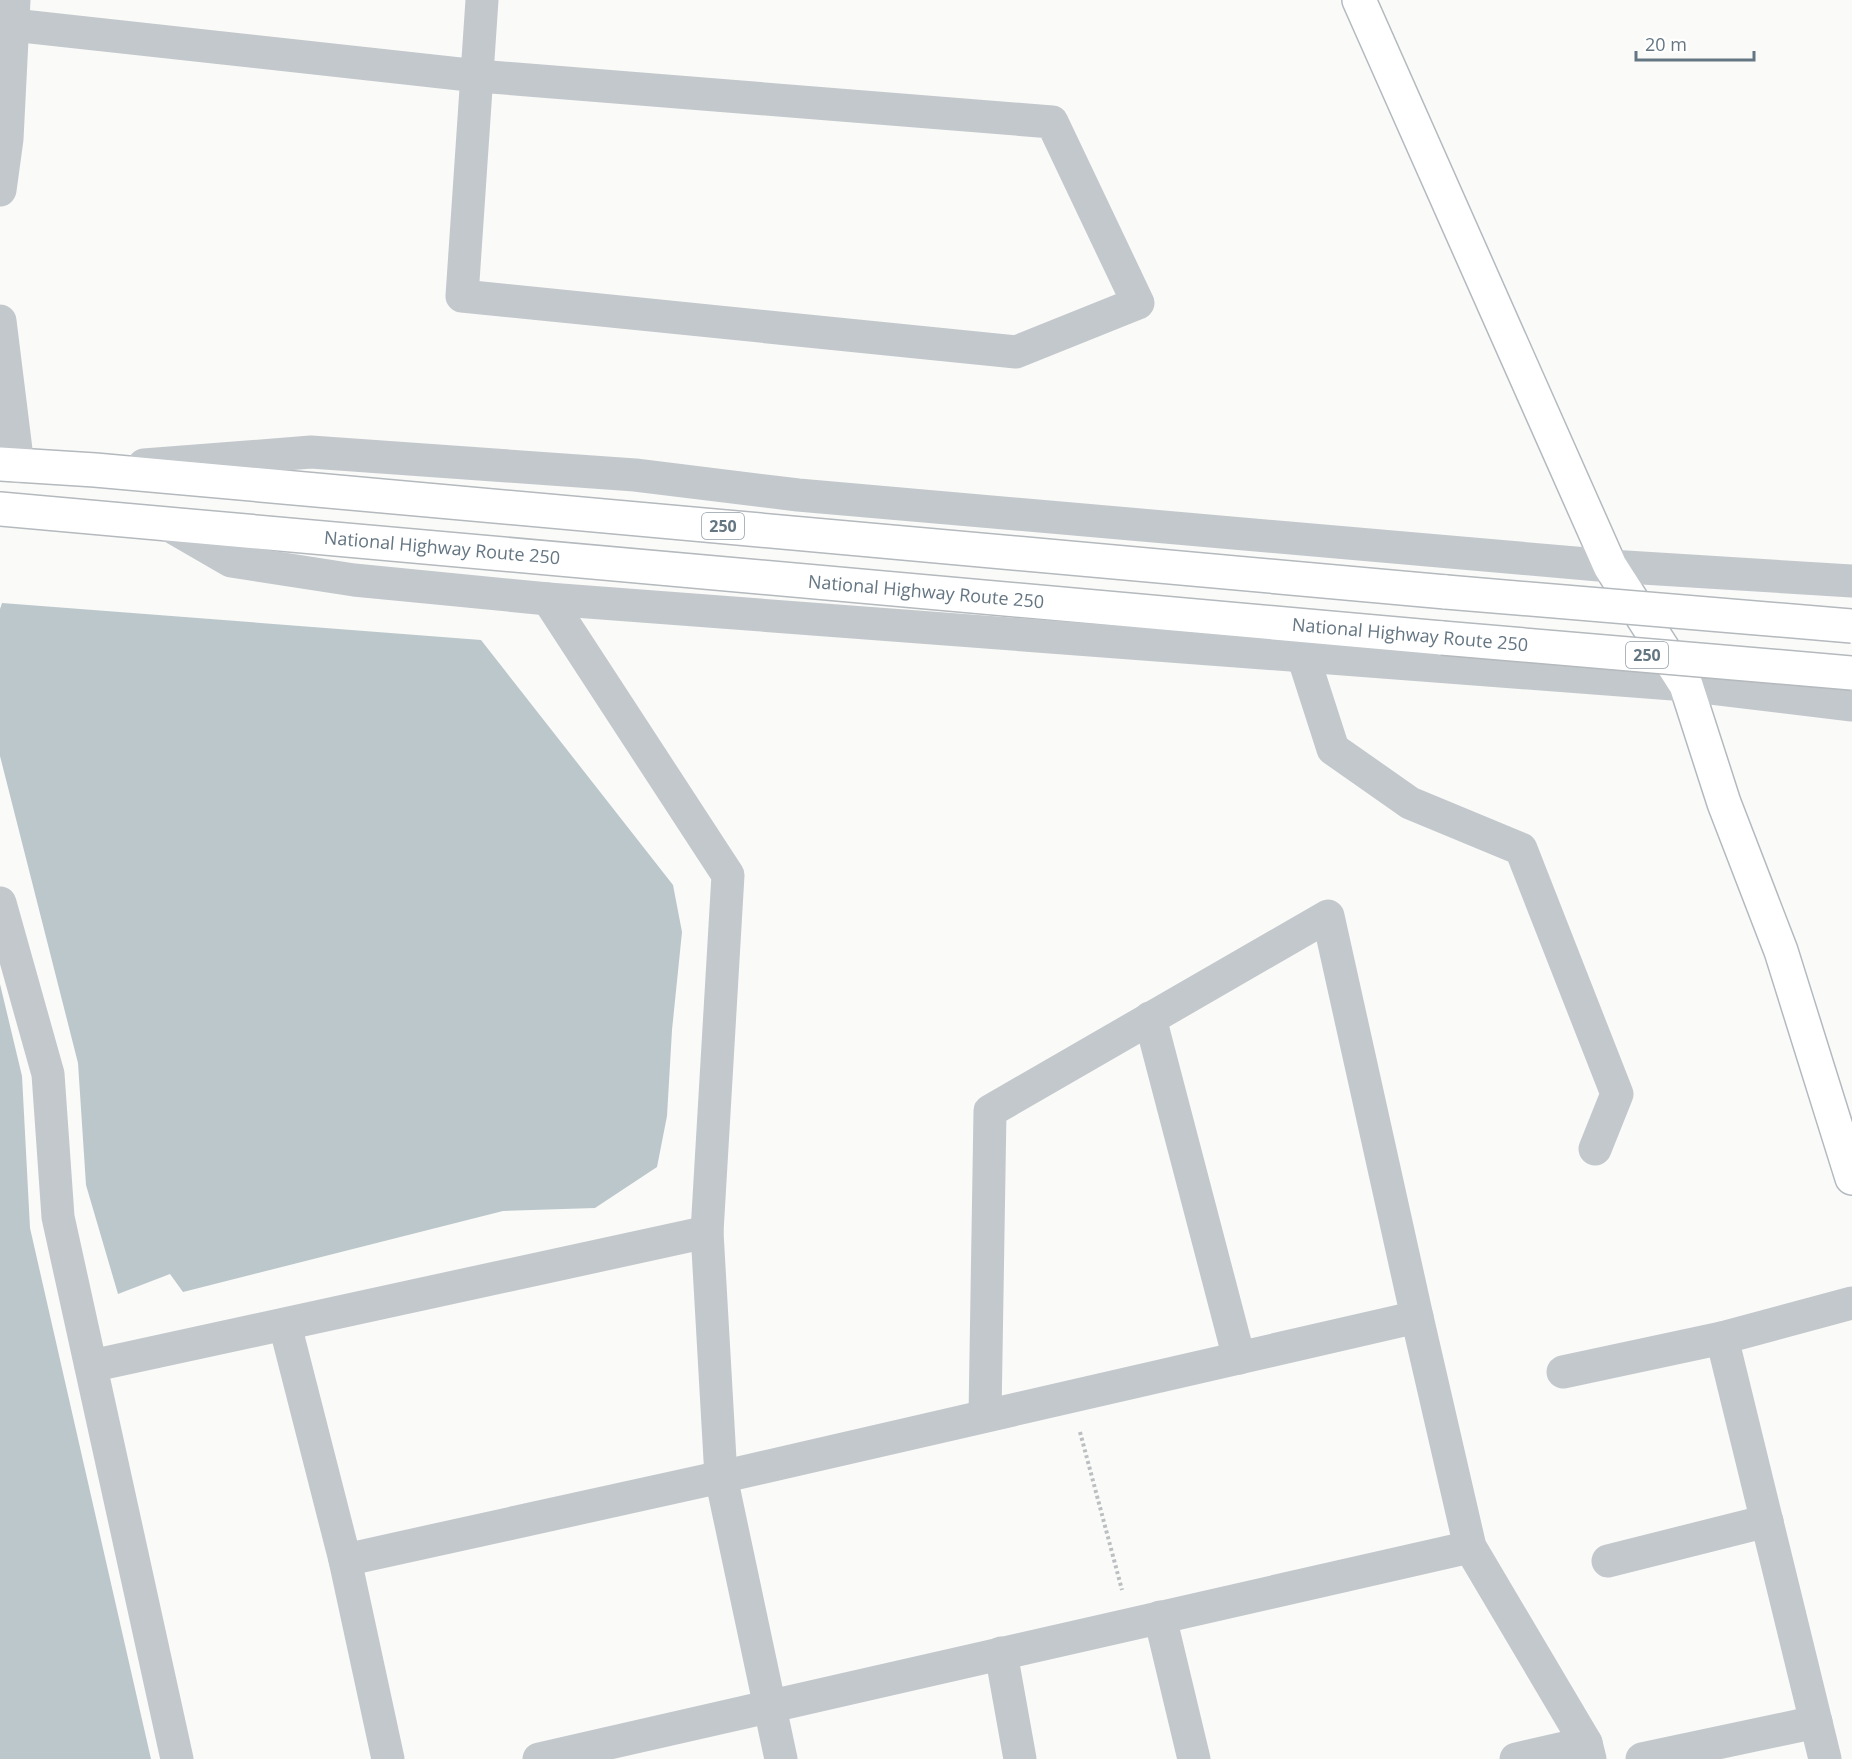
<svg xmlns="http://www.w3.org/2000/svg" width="1852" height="1759" font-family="'Open Sans',sans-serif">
<rect width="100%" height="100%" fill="#fafaf8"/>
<g fill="#bbc7cb">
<path d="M2,603L481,640L673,885L682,932L672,1030L667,1116L657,1167L595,1208L503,1211L183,1292L170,1274L118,1294L86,1185L78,1063L0,756V609Z"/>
<path d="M0,984L22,1076L30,1228L151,1759H0Z"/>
</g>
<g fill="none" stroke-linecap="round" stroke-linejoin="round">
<g stroke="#b3babf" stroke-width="36">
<path id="secondary" d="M1359,0L1610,566L1686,685L1724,803L1781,951L1852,1178"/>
</g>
<g stroke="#b4b9bd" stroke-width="36">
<g id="highway">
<path d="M0,464L95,470L1446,592"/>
<path d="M0,509L1442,638"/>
</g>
</g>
<path stroke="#bbbfc2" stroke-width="4" stroke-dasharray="3 3" stroke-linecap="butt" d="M1080,1432L1122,1590"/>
<g stroke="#c3c8cc" stroke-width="33">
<path d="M13,25L478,76L1052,122L1138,303L1016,352L462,296L482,0"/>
<path d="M0,190L7,139L14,0"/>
<path d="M0,321L18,466"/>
<path d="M144,465L311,452L635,475L798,495L1610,566L1852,581"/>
<path d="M167,524L231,561L354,580L548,599L1686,685L1852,705"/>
<path d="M548,599L728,875L707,1232L721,1477L781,1759"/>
<path d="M1303,656L1333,749L1410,803L1521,849L1617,1094L1595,1149"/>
<path d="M0,903L48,1074L58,1217L177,1759"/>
<path d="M1150,1018L1239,1358"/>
<path d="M285,1325L345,1560L388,1759"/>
<path d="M91,1366L707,1232"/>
<path d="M1563,1372L1722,1338"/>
<path d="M985,1416L990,1111L1328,916L1417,1317L1470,1547L1586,1743L1590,1759"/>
<path d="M345,1560L721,1477L1417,1317"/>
<path d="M1608,1561L1767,1521"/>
<path d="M1160,1617L1194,1759"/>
<path d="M1001,1653L1020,1759"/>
<path d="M539,1759L1470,1547"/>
<path d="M1516,1759L1586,1743"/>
<path d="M1642,1759L1816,1722"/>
<path d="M1825,1759L1722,1338L1852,1303"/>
</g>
<use href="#secondary" stroke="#fff" stroke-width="33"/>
<use href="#highway" stroke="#fff" stroke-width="33"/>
<g stroke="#b4b9bd" stroke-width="36" stroke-linecap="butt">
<g id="highway-bridge">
<path d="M1446,592L1852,626"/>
<path d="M1442,638L1852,673"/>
</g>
</g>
<use href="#highway-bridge" stroke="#fff" stroke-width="33"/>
</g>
<g text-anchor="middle" stroke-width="6" stroke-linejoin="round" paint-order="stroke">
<g fill="#fff" stroke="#939fa8" stroke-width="1.5">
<rect x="702" y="513" width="42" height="26" rx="4.5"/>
<rect x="1626" y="642" width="42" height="26" rx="4.5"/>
</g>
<g font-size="16" font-weight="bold" fill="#657683">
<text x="723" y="532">250</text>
<text x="1647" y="661">250</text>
</g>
<g font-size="18" fill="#657683" stroke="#fff">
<text transform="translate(442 548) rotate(5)" y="6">National Highway Route 250</text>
<text transform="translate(926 592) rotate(5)" y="6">National Highway Route 250</text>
<text transform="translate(1410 635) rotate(5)" y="6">National Highway Route 250</text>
</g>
</g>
<path d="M1636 51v9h118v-9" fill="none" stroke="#657683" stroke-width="3"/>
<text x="1645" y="51" font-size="18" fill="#657683" stroke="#ffffff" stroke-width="4.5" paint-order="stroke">20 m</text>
</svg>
